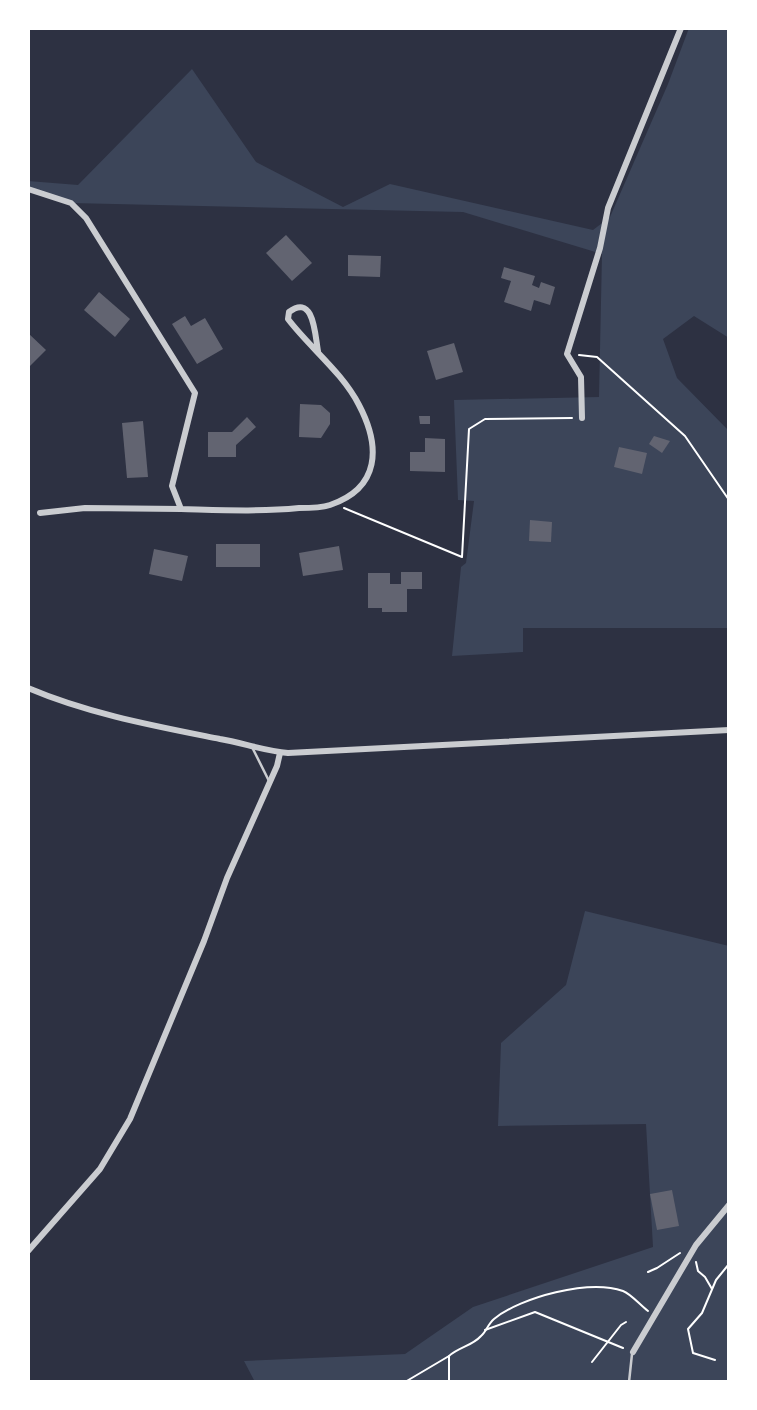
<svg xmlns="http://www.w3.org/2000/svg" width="757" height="1410" font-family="'Libre Baskerville',serif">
<rect width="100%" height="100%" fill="#2d3142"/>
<g fill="#3c4559">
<path d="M689,28H729V338L694,316L663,339L677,378L729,431V628H523V652L452,656L461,567L466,563L474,501L458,500L454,400L599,397L602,254L463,212L71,203L28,189V181L78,185L192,69L256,162L343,207L390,184L593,230L610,217L668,84Z"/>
<path d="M585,911L729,946V1382H255L244,1361L405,1354L473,1307L653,1247L646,1124L498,1126L501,1043L566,985Z"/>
</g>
<g fill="#626471">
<path d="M286,235L312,263L292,281L266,253Z"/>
<path d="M348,255L381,256L380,277L348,276Z"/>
<path d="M504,267L535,276L532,285L539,288L541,282L555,287L550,305L534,300L531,311L504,302L511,281L501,278Z"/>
<path d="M99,292L130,319L115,337L84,310Z"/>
<path d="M185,316L191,326L205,318L223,349L197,364L172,324Z"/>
<path d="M28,333L46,350L28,368Z"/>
<path d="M454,343L463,372L436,380L427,351Z"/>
<path d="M300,404L321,405L330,413V424L321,438L299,437Z"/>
<path d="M419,416H430V424H420Z"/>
<path d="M247,417L256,427L236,445V457H208V432H232Z"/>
<path d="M143,421L148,477L127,478L122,423Z"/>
<path d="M654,436L670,441L662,453L649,444Z"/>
<path d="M425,438L445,439V472L410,471V452H425Z"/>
<path d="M619,447L647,453L642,474L614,467Z"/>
<path d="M530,520L552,522L551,542L529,541Z"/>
<rect x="216" y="544" width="44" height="23"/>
<path d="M339,546L343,570L303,576L299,553Z"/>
<path d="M154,549L188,556L182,581L149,574Z"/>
<path d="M401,572H422V589H407V612H382V608H368V573H390V584H401Z"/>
<path d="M672,1190L679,1226L657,1230L650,1194Z"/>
</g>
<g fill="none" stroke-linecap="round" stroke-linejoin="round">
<g stroke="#fff" stroke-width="2">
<path d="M579,355L597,357L685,436L729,500"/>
<path d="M344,508L462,557L469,429L485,419L572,418"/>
<path d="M696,1262L698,1271L705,1277L712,1289"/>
<path d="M648,1272L657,1268L680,1253"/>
<path d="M485,1330L535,1312L623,1348"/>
<path d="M715,1360L693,1353L688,1329L702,1313L716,1280L729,1264"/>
<path d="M592,1362L621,1325L626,1322"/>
<path d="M405,1382L449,1356"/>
<path d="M449,1382V1356C459,1347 472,1346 481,1336C486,1332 488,1324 494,1319C521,1297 589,1279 623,1291C631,1294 640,1305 648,1311"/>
</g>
<g stroke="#caccd0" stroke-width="2.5">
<path d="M252,747L269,781"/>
<path d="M629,1382L632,1354"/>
</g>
<g stroke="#caccd0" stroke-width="6">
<path d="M28,189L71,203L86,218L195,393L172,486L181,509C220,510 259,512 299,508C309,508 321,508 330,505C380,488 381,447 359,405C342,372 310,348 288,319L289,312C314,293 315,335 318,351"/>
<path d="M582,418L581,377L567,354L600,248L608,208L681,28"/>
<path d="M40,513L85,508L181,509"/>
<path d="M28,688C89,714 155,726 220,739C243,743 265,751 288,753L729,730"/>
<path d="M28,1251L100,1169L130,1119L204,941L227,878L277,766L280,753"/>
<path d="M633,1352L696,1245L729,1205"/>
</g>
</g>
<rect width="757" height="1410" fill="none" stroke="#ffffff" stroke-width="60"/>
</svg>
